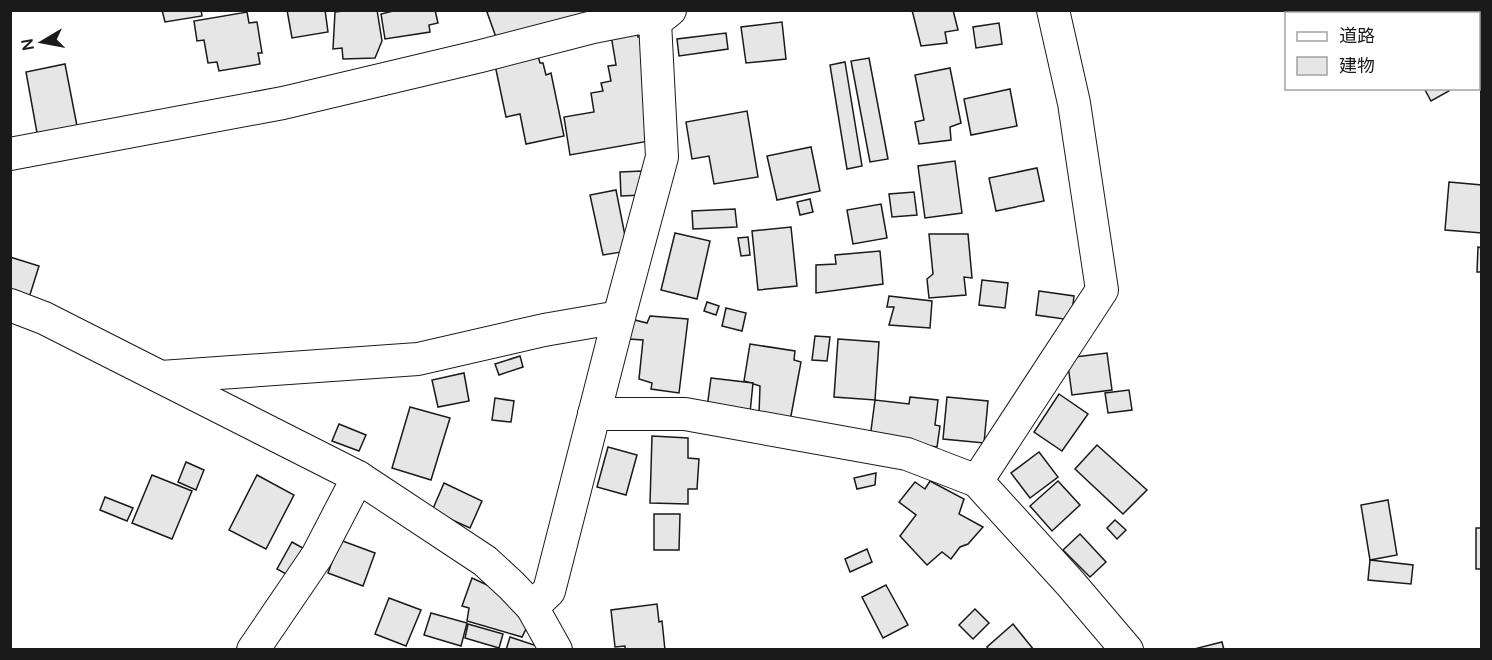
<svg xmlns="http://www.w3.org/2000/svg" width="1492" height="660" font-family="Manrope,'Noto Sans JP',sans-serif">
<rect width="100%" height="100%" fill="#fff"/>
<g fill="#e6e6e6" stroke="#1a1a1a" stroke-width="1.5">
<path d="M162,10H201L202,16L165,22Z"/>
<path d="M287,10H325L328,32L292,38Z"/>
<path d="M351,10H377L382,41L375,58L343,59L342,48L333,49L335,12Z"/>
<path d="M397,10H435L438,23L429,25L430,32L385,39L381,14Z"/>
<path d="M491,10H595L596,13L497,40L487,12Z"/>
<path d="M912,10H953L958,30L945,32L947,43L921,46Z"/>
<path d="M247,12L249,23L257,22L262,53H258L260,64L219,71L217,62L208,63L204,40L197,41L194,21Z"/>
<path d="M782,22L786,59L746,63L741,27Z"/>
<path d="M999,23L1002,44L976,48L973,27Z"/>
<path d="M637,30L638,37H643L655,140L570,155L564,117L594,112L591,93L603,91L601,83L611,81L608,66L616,65L611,35Z"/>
<path d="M726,33L728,49L679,56L677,39Z"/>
<path d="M538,56L540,63H543L546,75L551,73L564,136L526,144L520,114L506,117L495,65Z"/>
<path d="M869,58L888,159L870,162L851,61Z"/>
<path d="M845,62L862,166L847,169L830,65Z"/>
<path d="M65,64L77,126L37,133L26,72Z"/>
<path d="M950,68L961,123L950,127L951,140L919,144L915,122L924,120L915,75Z"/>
<path d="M1424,88H1448L1449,91L1431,101Z"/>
<path d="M1010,89L1017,126L971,135L964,99Z"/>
<path d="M747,111L758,177L714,184L709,156L692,159L686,122Z"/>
<path d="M811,147L820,191L777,200L767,156Z"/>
<path d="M955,161L962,213L925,218L918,166Z"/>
<path d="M1037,168L1044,201L996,211L989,178Z"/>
<path d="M642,171L643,195L621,196L620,172Z"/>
<path d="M1449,182L1482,185V233L1445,230Z"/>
<path d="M616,190L628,251L603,255L590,195Z"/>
<path d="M914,192L917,215L892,217L889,194Z"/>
<path d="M810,199L813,212L800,215L797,202Z"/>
<path d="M881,204L887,238L853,244L847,210Z"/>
<path d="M735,209L737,227L693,229L692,211Z"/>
<path d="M791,227L797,286L758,290L752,231Z"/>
<path d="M675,233L710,241L697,299L661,290Z"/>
<path d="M929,234H968L972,278L964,277L966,295L929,298L927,279L933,274Z"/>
<path d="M748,237L750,255L741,256L738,238Z"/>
<path d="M1478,247L1482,248V272H1477Z"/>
<path d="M880,251L883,284L816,293V265L836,264L835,255Z"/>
<path d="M10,257L39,266L28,301L10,295Z"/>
<path d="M982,280L1008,283L1005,308L979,305Z"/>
<path d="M1039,291L1074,296L1071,320L1036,315Z"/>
<path d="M889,296L932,301L930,328L889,325L894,307H887Z"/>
<path d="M707,302L719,306L716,315L704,311Z"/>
<path d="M726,308L746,313L742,331L722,326Z"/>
<path d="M650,316L688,319L679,393L651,389L652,383L639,379L643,340L629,339L631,319L647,323Z"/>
<path d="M815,336L830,337L827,361L812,360Z"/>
<path d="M838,339L879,342L875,400L834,397Z"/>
<path d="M750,344L795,351L794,360L801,362L790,421L759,414L760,386L744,381Z"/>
<path d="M1107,353L1112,390L1072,395L1067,358Z"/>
<path d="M520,356L523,367L499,375L495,364Z"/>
<path d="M464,373L469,401L438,407L432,380Z"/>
<path d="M711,378L753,383L750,413L707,408Z"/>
<path d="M1129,390L1132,410L1108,413L1105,393Z"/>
<path d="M1059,394L1088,414L1062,451L1034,432Z"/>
<path d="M910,397L938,400L935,425L940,426L937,447L870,438L875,400L909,404Z"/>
<path d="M947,397L988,401L984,443L943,439Z"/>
<path d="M495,398L514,401L511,422L492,420Z"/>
<path d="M410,407L450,418L431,480L392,468Z"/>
<path d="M339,424L366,435L359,451L332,441Z"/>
<path d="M652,436L688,438V458L699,459L697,489H688V504L650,503Z"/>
<path d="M1097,445L1147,490L1123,514L1075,469Z"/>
<path d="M608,447L637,455L626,495L597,487Z"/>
<path d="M1039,452L1058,477L1030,498L1011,473Z"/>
<path d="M186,462L204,470L196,490L178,482Z"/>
<path d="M876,473L875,485L857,489L854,478Z"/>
<path d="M152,475L192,491L172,539L132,523Z"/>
<path d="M257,475L294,495L266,549L229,530Z"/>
<path d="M930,481L964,499L959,514L983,527L968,544L960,547L951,559L942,552L927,565L900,536L916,515L899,502L915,482L925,489Z"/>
<path d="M1058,481L1080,505L1052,531L1030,506Z"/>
<path d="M444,483L482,501L470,528L432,511Z"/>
<path d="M105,497L133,508L127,521L100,510Z"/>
<path d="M1388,500L1397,555L1370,560L1361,505Z"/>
<path d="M654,514H680L679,550H654Z"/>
<path d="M1115,520L1126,530L1117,539L1107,528Z"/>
<rect x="1476" y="528" width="6" height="41"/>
<path d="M1080,534L1106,562L1090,577L1063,550Z"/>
<path d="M340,540L375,553L363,586L328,573Z"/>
<path d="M292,542L317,556L302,583L277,569Z"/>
<path d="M867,549L872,562L850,572L845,559Z"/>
<path d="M1370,560L1413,565L1411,584L1368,580Z"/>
<path d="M472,578L498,590L528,625L522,637L467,621L469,608L462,606Z"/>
<path d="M886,585L908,625L883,638L862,597Z"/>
<path d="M389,598L421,610L406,646L375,634Z"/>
<path d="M657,604L659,622L662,621L665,650H625V646L615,647L611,610Z"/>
<path d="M975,609L989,623L973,639L959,625Z"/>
<path d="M431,613L467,623L461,646L424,635Z"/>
<path d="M468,624L503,634L499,648L465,638Z"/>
<path d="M1013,624L1034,650H989L987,647Z"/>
<path d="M510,637L537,646L536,650H506Z"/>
<path d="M1222,642L1224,650H1194V649Z"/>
</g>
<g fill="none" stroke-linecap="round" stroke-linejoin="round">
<g stroke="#1a1a1a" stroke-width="34">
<g id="minor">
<path d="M10,154L283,103L481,56L593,27L639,18L655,22"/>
<path d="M10,305L44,318L358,477L485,561L511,585L532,607L556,650"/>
<path d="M161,377L418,359L544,330L619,317"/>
<path d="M594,414H685L907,454L977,481L1070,583L1127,650"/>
<path d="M977,481L1102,290L1074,103L1053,10"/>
<path d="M532,607L549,591L619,317L662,157L655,22L670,10"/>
<path d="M253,650L317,556L358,477"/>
</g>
</g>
<use href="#minor" stroke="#fff" stroke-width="32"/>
</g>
<rect width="1492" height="660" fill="none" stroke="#1a1a1a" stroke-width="24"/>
<rect x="1285" y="12" width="195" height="78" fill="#ffffff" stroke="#a3a3a3" stroke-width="1.5"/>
<rect x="1297" y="32" width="30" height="9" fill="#ffffff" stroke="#a3a3a3" stroke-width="1.5"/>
<text x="1339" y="42" font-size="18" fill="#1a1a1a">道路</text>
<rect x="1297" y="57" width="30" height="18" fill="#e6e6e6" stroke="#a3a3a3" stroke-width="1.5"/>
<text x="1339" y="72" font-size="18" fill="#1a1a1a">建物</text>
<g transform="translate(42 42) rotate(260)" stroke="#ffffff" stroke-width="4.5" paint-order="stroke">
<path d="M0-4.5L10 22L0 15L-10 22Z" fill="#1a1a1a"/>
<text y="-9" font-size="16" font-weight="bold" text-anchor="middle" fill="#1a1a1a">N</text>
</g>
</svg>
